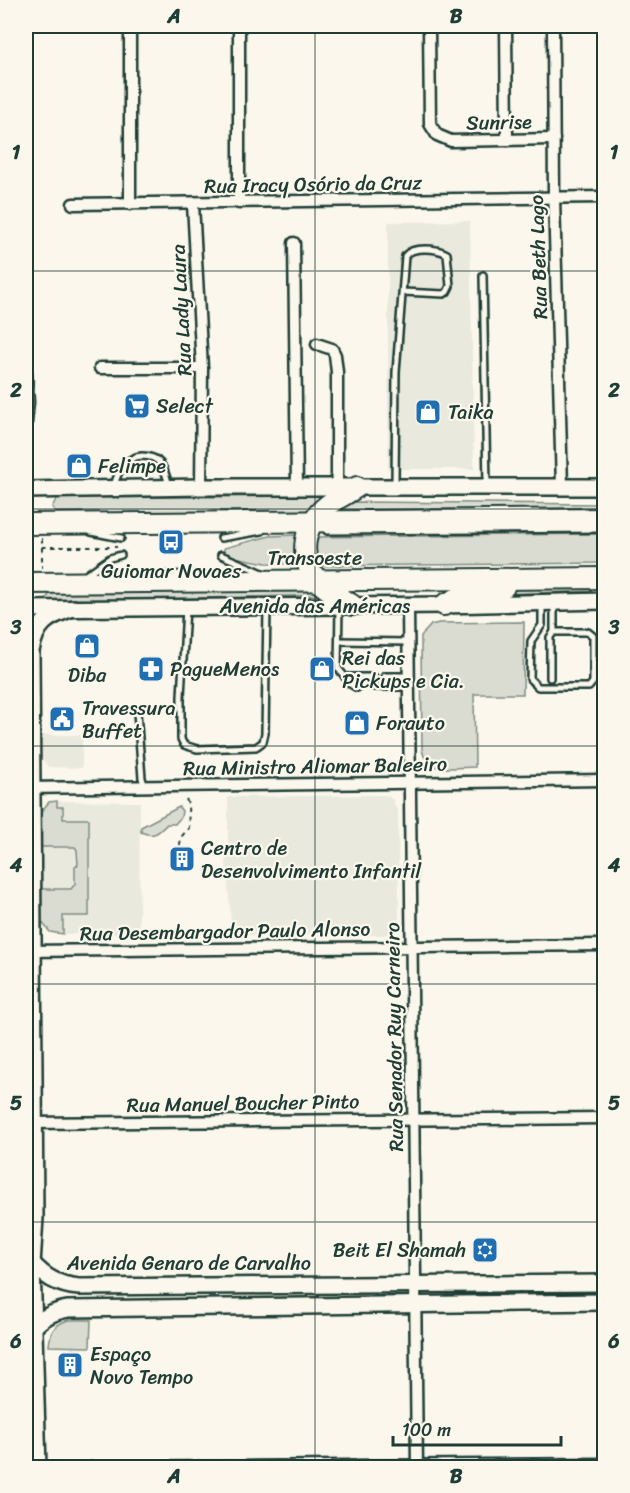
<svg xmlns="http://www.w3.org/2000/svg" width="630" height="1493" font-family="Sriracha,sans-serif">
<rect width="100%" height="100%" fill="#fbf7ec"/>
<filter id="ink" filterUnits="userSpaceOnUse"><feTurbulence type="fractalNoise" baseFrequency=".0167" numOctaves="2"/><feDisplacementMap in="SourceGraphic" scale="12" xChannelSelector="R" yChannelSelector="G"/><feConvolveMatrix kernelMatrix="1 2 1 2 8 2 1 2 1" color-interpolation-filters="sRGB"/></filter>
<g filter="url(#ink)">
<g fill="#eae9de">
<path d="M470,221L474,469H388V222Z"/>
<path d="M42,735H82V768L48,767L42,759Z"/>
<path d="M382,795L388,796L393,800L398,813L399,925L385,935H232L225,849L228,848V797Z"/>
<path d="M53,801L140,802L139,934H53L41,923L40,813L46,804Z"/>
</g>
<g fill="#dbdcd1" stroke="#7d8c82" stroke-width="1.5">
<path d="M329,496L310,512L57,515L52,507L57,498Z"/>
<path d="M355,502L604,504V514L331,515L338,507Z"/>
<path d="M604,534V563L315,566L314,537Z"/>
<path d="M297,535L298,564L266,563L224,555V548L270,536Z"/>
<path d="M315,586L326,595L43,602L54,589Z"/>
<path d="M514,588H604V591L496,594Z"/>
<path d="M524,622L523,694H474L475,767C454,767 426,775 422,749L421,636L431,625L439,623Z"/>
<path d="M57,801V807H63V819H89V916H63V934L50,932L40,920V889H71L75,884V866L78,865L77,850L75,847H40V813L49,802Z"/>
<path d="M179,807L182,811L181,817L175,824H167C159,832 154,838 141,832V827Z"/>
<path d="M68,1320H91L90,1347L49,1346C50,1331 54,1325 68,1320Z"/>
</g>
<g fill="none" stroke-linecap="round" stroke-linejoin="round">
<g stroke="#1f3d34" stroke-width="10">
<g id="lane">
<path d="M483,275L487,485"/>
<path d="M395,485L396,372L405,256C412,246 437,248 447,254L450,286L447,292L444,294L403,292"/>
<path d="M114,486C118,471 125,457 142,456C149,456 155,457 160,463C165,469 167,478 169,486"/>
<path d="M327,531L604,529"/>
<path d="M91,532L121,538"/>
<path d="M221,538L262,531"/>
<path d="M221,555L263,573"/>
<path d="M87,574L110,558L121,555"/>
<path d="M542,604V625L531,641L530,679L538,687H589L593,682V636L588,632H554"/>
<path d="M339,607L338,668L345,677H374"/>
<path d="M186,608L181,696V739L184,745L197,749L256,747L263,742L265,733L267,608"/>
<path d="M339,641L408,642"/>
<path d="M385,676H409"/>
<path d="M345,677L350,684L357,688"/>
<path d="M550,678V637L554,632V604"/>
<path d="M374,687H408"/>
<path d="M137,712L142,778L145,787"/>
</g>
</g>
<g stroke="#1f3d34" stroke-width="15">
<g id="street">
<path d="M429,26L430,124L437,135L451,141L554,139"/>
<path d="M506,26L507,140"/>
<path d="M553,26L554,198L562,487"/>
<path d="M239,203V26"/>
<path d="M73,204L604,197"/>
<path d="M130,204V26"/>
<path d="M193,204L202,368L201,487"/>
<path d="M294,243L297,487"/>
<path d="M317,344L332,349L335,355L337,372V487"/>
<path d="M100,368H202"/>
<path d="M26,373L28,402L26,423"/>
<path d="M408,606L417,1468"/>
<path d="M26,788L604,780"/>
<path d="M26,951L604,945"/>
<path d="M26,1123L604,1118"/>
<path d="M91,1468L604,1464"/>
</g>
</g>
<g stroke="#1f3d34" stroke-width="20">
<g id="secondary">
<path d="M26,490L201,487H604"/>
<path d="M26,609L444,605L604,601"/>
<path d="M31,1262C45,1277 57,1285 79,1287L604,1283"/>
<path d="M31,1331C39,1319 54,1311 68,1309L604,1302"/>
<path d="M38,1468L32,1264L35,1218L31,651C36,623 47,617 73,608"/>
</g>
</g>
<g stroke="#1f3d34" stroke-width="24">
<g id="highway">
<path d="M26,524L604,519"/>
<path d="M26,583L604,578"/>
<path d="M352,605C341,598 328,591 318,581C296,556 304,523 329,504C338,498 348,493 357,487"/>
<path d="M444,605L456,599L504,587"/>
</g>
</g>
<g stroke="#1f3d34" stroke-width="2" stroke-dasharray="4.5 4.5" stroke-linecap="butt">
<path d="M42,538V568"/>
<path d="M42,547H117"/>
<path d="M180,845L181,837L189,828L188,805L185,795"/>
</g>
<use href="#lane" stroke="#fbf7ec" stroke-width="5"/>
<use href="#street" stroke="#fbf7ec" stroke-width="10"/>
<use href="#secondary" stroke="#fbf7ec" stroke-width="15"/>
<use href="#highway" stroke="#fbf7ec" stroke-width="20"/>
</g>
</g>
<path fill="none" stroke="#1f3d34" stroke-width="1.5" stroke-opacity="0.55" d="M315,26V1468M26,271H604M26,509H604M26,746H604M26,984H604M26,1222H604"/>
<defs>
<g id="supermarket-square" transform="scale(1.35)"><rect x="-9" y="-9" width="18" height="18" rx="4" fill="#1f6fb2" stroke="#fbf7ec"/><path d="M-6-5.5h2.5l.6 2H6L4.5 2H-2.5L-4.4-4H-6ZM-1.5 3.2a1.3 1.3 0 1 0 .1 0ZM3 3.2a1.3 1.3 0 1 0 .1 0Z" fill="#fff"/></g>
<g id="shop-square" transform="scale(1.35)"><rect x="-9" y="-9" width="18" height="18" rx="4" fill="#1f6fb2" stroke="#fbf7ec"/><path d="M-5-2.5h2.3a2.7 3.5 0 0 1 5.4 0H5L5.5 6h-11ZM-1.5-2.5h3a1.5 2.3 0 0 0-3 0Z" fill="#fff"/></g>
<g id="bus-square" transform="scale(1.35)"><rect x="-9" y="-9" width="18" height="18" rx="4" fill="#1f6fb2" stroke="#fbf7ec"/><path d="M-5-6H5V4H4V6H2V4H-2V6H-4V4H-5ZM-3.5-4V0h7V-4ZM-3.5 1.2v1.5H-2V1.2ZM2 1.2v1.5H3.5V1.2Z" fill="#fff"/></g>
<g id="pharmacy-square" transform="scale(1.35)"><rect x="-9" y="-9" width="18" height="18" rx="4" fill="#1f6fb2" stroke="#fbf7ec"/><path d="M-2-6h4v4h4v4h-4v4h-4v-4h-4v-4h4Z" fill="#fff"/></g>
<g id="civic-square" transform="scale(1.35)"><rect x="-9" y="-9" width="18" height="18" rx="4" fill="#1f6fb2" stroke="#fbf7ec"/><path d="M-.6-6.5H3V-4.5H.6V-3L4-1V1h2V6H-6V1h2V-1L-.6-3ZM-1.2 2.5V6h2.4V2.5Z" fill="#fff"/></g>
<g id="building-square" transform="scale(1.35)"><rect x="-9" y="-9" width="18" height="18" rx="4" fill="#1f6fb2" stroke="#fbf7ec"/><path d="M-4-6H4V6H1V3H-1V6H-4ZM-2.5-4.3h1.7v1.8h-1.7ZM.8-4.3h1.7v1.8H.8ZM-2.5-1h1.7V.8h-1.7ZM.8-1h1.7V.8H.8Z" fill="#fff"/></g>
<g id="synagogue-square" transform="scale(1.35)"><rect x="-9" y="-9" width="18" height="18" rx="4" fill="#1f6fb2" stroke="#fbf7ec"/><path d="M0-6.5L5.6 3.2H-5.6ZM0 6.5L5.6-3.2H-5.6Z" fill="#fff"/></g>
</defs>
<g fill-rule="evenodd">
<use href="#supermarket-square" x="137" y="406"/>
<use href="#shop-square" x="428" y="412"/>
<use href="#shop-square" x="79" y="466"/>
<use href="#bus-square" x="171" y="542"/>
<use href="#shop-square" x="87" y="646"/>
<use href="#pharmacy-square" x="151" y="669"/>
<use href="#shop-square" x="322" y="669"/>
<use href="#civic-square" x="62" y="719"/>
<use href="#shop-square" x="357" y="723"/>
<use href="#building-square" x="182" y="859"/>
<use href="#synagogue-square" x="485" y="1250"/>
<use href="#building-square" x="70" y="1365"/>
</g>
<g text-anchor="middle" stroke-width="4.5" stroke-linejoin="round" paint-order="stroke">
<g font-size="20" fill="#1f3d34" stroke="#fbf7ec">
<text transform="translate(499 122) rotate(-1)" y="7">Sunrise</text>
<text transform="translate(313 184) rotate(-1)" y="7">Rua Iracy Osório da Cruz</text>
<text transform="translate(538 257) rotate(-92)" y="7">Rua Beth Lago</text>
<text transform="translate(181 310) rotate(-93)" y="7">Rua Lady Laura</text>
<text x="315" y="565">Transoeste</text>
<text x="315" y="613">Avenida das Américas</text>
<text transform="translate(315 766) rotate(-1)" y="7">Rua Ministro Aliomar Baleeiro</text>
<text transform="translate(225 931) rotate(-1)" y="7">Rua Desembargador Paulo Alonso</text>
<text transform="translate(394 1037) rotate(-91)" y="7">Rua Senador Ruy Carneiro</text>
<text transform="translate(243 1103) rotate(-1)" y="7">Rua Manuel Boucher Pinto</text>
<text x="189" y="1270">Avenida Genaro de Carvalho</text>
</g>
<g font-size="20" fill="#1f3d34" stroke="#fbf7ec" text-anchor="start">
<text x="156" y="413">Select</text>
<text x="448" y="419">Taika</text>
<text x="98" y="473">Felimpe</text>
<text x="171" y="578" text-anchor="middle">Guiomar Novaes</text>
<text x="342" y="665">Rei das<tspan x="342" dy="23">Pickups e Cia.</tspan></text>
<text x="170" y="676">PagueMenos</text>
<text x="87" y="682" text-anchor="middle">Diba</text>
<text x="82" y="715">Travessura<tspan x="82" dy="23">Buffet</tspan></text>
<text x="376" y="730">Forauto</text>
<text x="201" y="855">Centro de<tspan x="201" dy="23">Desenvolvimento Infantil</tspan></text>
<text x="466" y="1257" text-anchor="end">Beit El Shamah</text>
<text x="90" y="1361">Espaço<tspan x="90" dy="23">Novo Tempo</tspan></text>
</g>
</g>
<rect width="630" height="1493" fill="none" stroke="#fbf7ec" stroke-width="66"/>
<path d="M393 1436v9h168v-9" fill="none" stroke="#1f3d34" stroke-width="3"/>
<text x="402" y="1436" font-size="18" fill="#1f3d34" stroke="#fbf7ec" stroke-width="4.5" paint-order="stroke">100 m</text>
<rect x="33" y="33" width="564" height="1427" fill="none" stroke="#1f3d34" stroke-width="2"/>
<g font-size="20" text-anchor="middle" font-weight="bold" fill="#1f3d34">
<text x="174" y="23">A</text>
<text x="456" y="23">B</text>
<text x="16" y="159">1</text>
<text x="614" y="159">1</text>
<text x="16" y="397">2</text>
<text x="614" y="397">2</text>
<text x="16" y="634">3</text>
<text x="614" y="634">3</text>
<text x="16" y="872">4</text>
<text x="614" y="872">4</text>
<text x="16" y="1110">5</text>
<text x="614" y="1110">5</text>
<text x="16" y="1348">6</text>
<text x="614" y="1348">6</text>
<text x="174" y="1483">A</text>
<text x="456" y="1483">B</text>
</g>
</svg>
